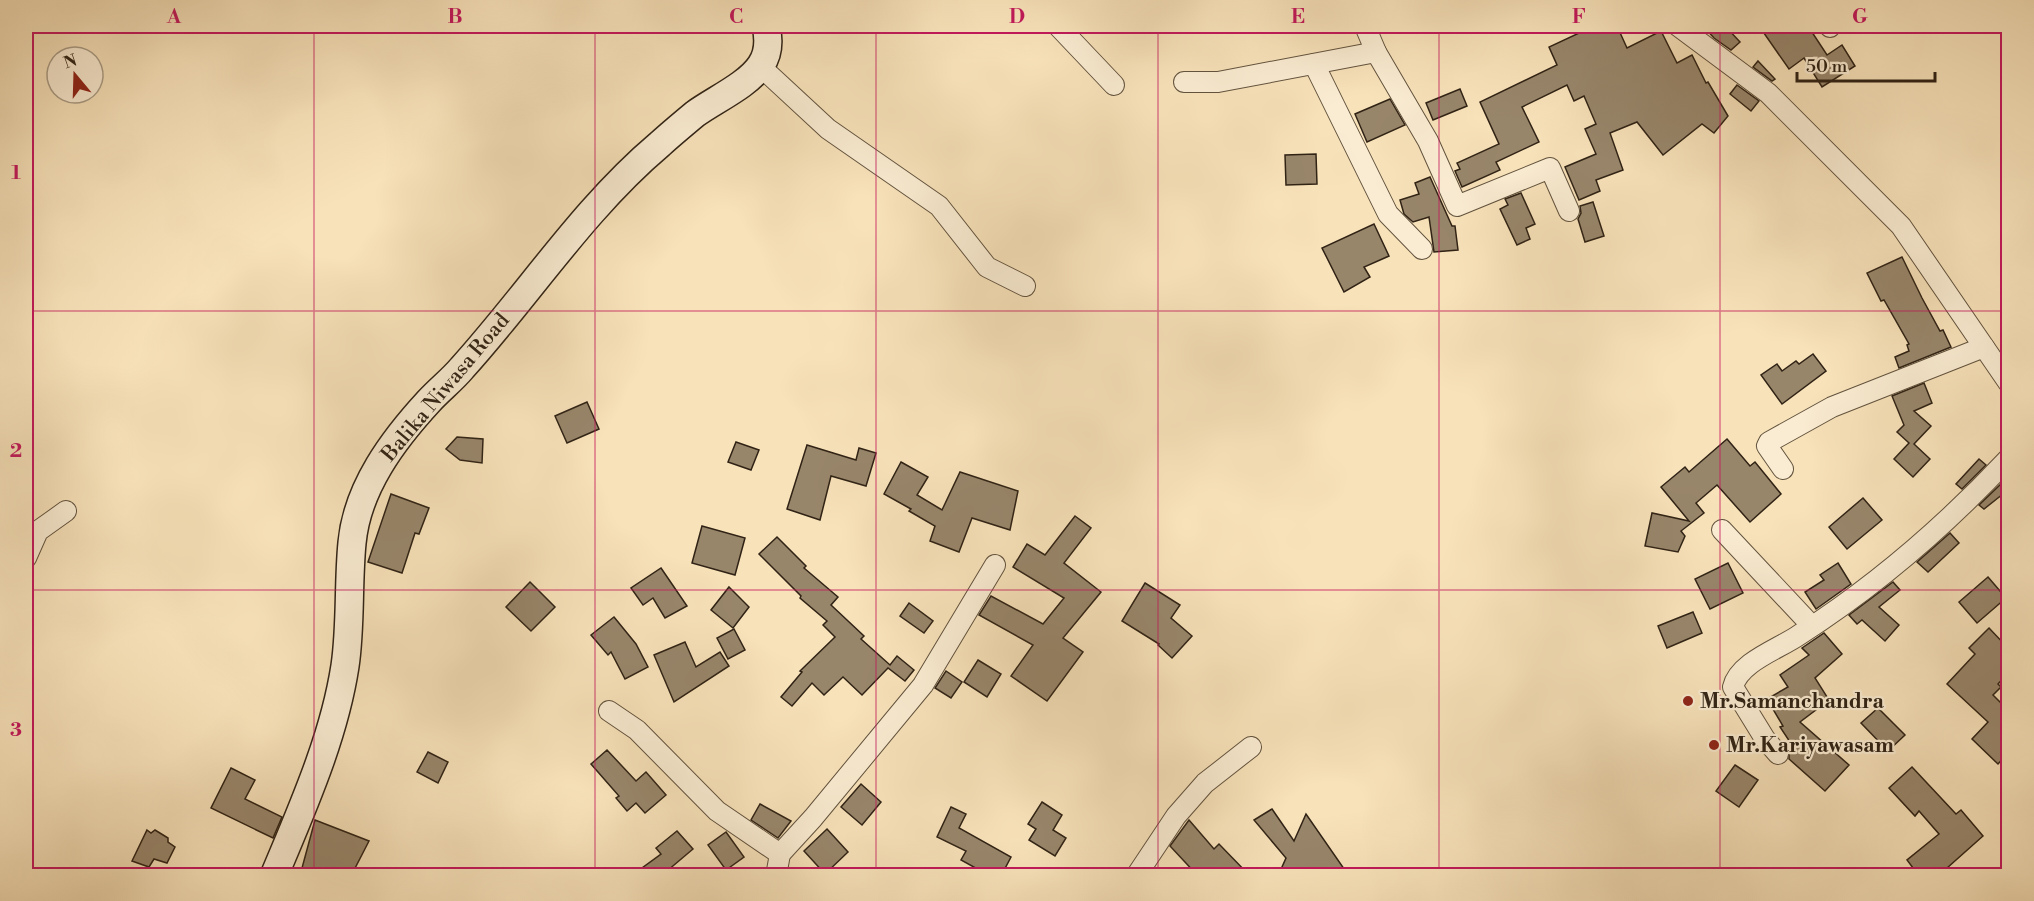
<svg xmlns="http://www.w3.org/2000/svg" width="2034" height="901" font-family="'Libre Bodoni',serif">
<rect width="100%" height="100%" fill="#f8e2ba"/>
<filter id="stains"><feTurbulence type="fractalNoise" baseFrequency=".00333" numOctaves="4"/><feColorMatrix values="0 0 0 0 .2 0 0 0 0 .09 0 0 0 0 .02 0 0 0 .5 -.17"/></filter>
<radialGradient id="worn" r=".72"><stop offset=".6" stop-color="#630" stop-opacity="0"/><stop offset="1" stop-color="#630" stop-opacity=".3"/></radialGradient>
<g fill="#98866b" stroke="#302315" stroke-width="1.5">
<path d="M1594,26H1617L1627,48L1661,31L1677,63L1692,55L1706,83L1708,82L1728,116L1714,133L1702,124L1663,155L1637,122L1610,133L1623,170L1596,180L1600,191L1579,200L1565,167L1596,154L1585,129L1596,124L1584,96L1574,101L1567,85L1522,107L1539,142L1496,162L1500,170L1462,187L1455,171L1460,169L1457,163L1499,144L1480,102L1557,65L1549,47Z"/>
<path d="M1703,26H1725L1740,42L1731,50L1714,38Z"/>
<path d="M1759,26H1808L1827,55L1842,45L1855,66L1822,87L1804,58L1789,69Z"/>
<path d="M1758,61L1775,79L1772,81L1753,67Z"/>
<path d="M1737,85L1759,101L1751,111L1730,94Z"/>
<path d="M1460,89L1467,106L1433,120L1426,103Z"/>
<path d="M1390,99L1405,125L1367,142L1355,114Z"/>
<path d="M1316,154L1317,184L1286,185L1285,155Z"/>
<path d="M1430,177L1452,226H1455L1458,250L1434,252L1429,217L1413,222L1404,214L1400,200L1419,194L1415,183Z"/>
<path d="M1521,193L1535,224L1526,228L1530,239L1517,245L1500,209L1508,205L1505,199Z"/>
<path d="M1593,202L1604,236L1585,242L1578,219L1581,213L1580,206Z"/>
<path d="M1374,224L1389,256L1364,267L1370,277L1344,292L1322,248Z"/>
<path d="M1902,257L1922,298L1940,331L1943,330L1951,347L1899,368L1895,357L1909,351L1907,345L1909,344L1884,300L1881,301L1867,273Z"/>
<path d="M1813,354L1826,371L1782,404L1761,375L1777,364L1782,371L1796,361L1799,364Z"/>
<path d="M1924,383L1932,403L1914,411L1931,426L1914,444L1930,459L1913,477L1894,459L1909,443L1897,432L1904,425L1892,396Z"/>
<path d="M587,402L599,429L567,443L555,416Z"/>
<path d="M457,437L483,439L482,463L460,460L446,449Z"/>
<path d="M1727,439L1750,466L1755,462L1781,494L1750,522L1717,485L1696,503L1704,513L1681,531L1685,536L1678,552L1645,546L1652,513L1689,521L1661,487L1685,467L1689,472Z"/>
<path d="M736,442L759,450L751,470L728,462Z"/>
<path d="M807,445L856,460L859,448L876,453L866,486L831,476L820,520L787,509Z"/>
<path d="M1979,459L1986,465L1962,489L1956,484Z"/>
<path d="M901,462L928,477L917,495L942,510L960,472L1018,491L1010,530L972,518L959,552L930,541L935,526L909,511L911,509L884,494Z"/>
<path d="M2004,481L2008,485V490L1984,509L1979,505Z"/>
<path d="M391,494L429,508L419,534L415,533L402,573L368,562Z"/>
<path d="M1863,498L1882,520L1847,549L1829,527Z"/>
<path d="M1075,516L1091,528L1064,563L1101,592L1063,638L1083,652L1047,701L1011,676L1033,645L979,615L991,596L1043,624L1064,598L1013,567L1027,544L1045,555Z"/>
<path d="M702,526L745,538L735,575L692,563Z"/>
<path d="M1950,533L1959,543L1928,572L1917,562Z"/>
<path d="M777,537L806,566L804,568L838,597L831,605L864,636L861,639L890,665L897,656L914,670L905,681L888,668L862,695L843,677L824,695L812,683L792,706L781,697L802,672L800,671L835,637L823,625L827,621L800,598L801,596L759,554Z"/>
<path d="M1728,563L1743,593L1710,609L1695,579Z"/>
<path d="M1838,563L1851,584L1816,609L1805,592L1824,580L1820,575Z"/>
<path d="M661,568L687,606L665,618L653,598L643,605L631,588Z"/>
<path d="M1988,577L2006,598L1977,623L1959,602Z"/>
<path d="M530,582L555,607L531,631L506,607Z"/>
<path d="M1893,582L1900,590L1879,607L1899,625L1885,641L1862,620L1857,624L1849,615Z"/>
<path d="M1145,583L1180,605L1171,618L1192,636L1172,658L1158,645L1159,644L1122,621Z"/>
<path d="M729,587L749,607L733,628L711,610Z"/>
<path d="M909,603L933,621L924,633L900,616Z"/>
<path d="M1693,612L1702,633L1667,648L1658,626Z"/>
<path d="M614,617L636,644L648,667L625,679L611,652L608,655L591,635Z"/>
<path d="M1989,628L2008,648V673L1998,684L2001,687L1993,695L2008,710V753L1998,764L1972,739L1988,722L1947,684L1975,654L1969,648Z"/>
<path d="M734,629L745,650L728,659L717,638Z"/>
<path d="M1824,633L1842,654L1815,678L1829,700L1800,722L1849,765L1825,791L1789,759V749L1792,745L1780,727L1783,726L1767,699L1788,687L1780,675L1809,655L1802,648Z"/>
<path d="M685,642L696,667L720,652L729,666L674,702L654,655Z"/>
<path d="M978,660L1001,674L987,697L964,682Z"/>
<path d="M946,671L962,682L951,698L935,688Z"/>
<path d="M1878,708L1905,735L1888,751L1861,723Z"/>
<path d="M607,750L636,781L646,772L666,795L645,813L636,803L627,811L616,798L619,796L591,764Z"/>
<path d="M428,752L448,762L438,783L417,772Z"/>
<path d="M1735,765L1758,780L1739,807L1716,791Z"/>
<path d="M1912,767L1956,814L1961,810L1983,836L1938,876H1919L1907,860L1939,834L1919,811L1915,816L1889,788Z"/>
<path d="M231,768L255,780L245,799L282,817L273,838L211,808Z"/>
<path d="M861,784L881,802L862,825L841,807Z"/>
<path d="M1042,802L1062,815L1053,830L1066,838L1055,856L1029,840L1036,829L1028,824Z"/>
<path d="M760,804L791,821L778,838L751,820Z"/>
<path d="M951,807L966,814L959,828L1011,857L1001,876H990L961,860L966,851L937,837Z"/>
<path d="M1272,809L1294,841L1306,814L1349,876H1288L1282,867L1286,858L1254,820Z"/>
<path d="M315,820L369,841L351,876H325L302,868Z"/>
<path d="M1189,820L1214,849L1219,844L1250,876H1198L1170,846Z"/>
<path d="M827,829L848,852L825,874L804,851Z"/>
<path d="M147,830L151,833L155,830L168,838V842L175,847L167,863L154,859L149,867L132,861Z"/>
<path d="M677,831L693,849L661,876H631L661,854L656,848Z"/>
<path d="M726,832L744,857L726,870L708,845Z"/>
</g>
<g fill="none" stroke-linecap="round" stroke-linejoin="round">
<g stroke="#62533e" stroke-width="22">
<g id="street">
<path d="M1058,26L1114,85"/>
<path d="M1365,26L1376,52L1428,141L1457,206L1550,168L1569,211"/>
<path d="M1678,26L1768,93L1901,226L2008,382"/>
<path d="M1829,26L1830,27"/>
<path d="M1314,64L1388,214L1422,249"/>
<path d="M760,66L828,129L939,206L987,267L1025,286"/>
<path d="M1184,82H1218L1376,52"/>
<path d="M1783,469L1767,446L1769,442L1832,407L1984,347"/>
<path d="M1722,530L1812,626"/>
<path d="M26,558L38,531L66,511"/>
<path d="M609,711L637,730L717,811L780,854L776,876"/>
<path d="M1778,754L1765,739L1733,687C1739,662 1779,649 1799,635C1874,587 1947,524 2008,459"/>
<path d="M780,854L813,818L923,685L995,565"/>
<path d="M1136,876L1176,816L1205,783L1251,747"/>
</g>
</g>
<g stroke="#302315" stroke-width="30">
<path id="secondary" d="M274,876C302,809 334,738 345,666C351,626 348,584 352,543C357,488 393,440 429,401C440,389 452,380 462,368C529,294 583,209 660,144C671,134 683,124 695,114C714,100 748,85 761,65C769,53 769,39 766,26"/>
</g>
<use href="#street" stroke="#faecd2" stroke-width="20"/>
<use href="#secondary" stroke="#faecd2" stroke-width="27"/>
</g>
<path fill="none" stroke="#c2185b" stroke-width="1.5" stroke-opacity="0.55" d="M314,26V876M595,26V876M876,26V876M1158,26V876M1439,26V876M1720,26V876M26,311H2008M26,590H2008"/>
<g fill="#8f2418" stroke="#faecd2" stroke-width="2">
<circle cx="1688" cy="701" r="6"/>
<circle cx="1714" cy="745" r="6"/>
</g>
<g text-anchor="middle" stroke-width="4.5" stroke-linejoin="round" paint-order="stroke">
<g font-size="21" fill="#302315" stroke="#faecd2">
<text transform="translate(445 387) rotate(-50)" y="7">Balika Niwasa Road</text>
</g>
<g font-size="21" font-weight="bold" fill="#302315" stroke="#faecd2" text-anchor="start">
<text x="1700" y="708">Mr.Samanchandra</text>
<text x="1726" y="752">Mr.Kariyawasam</text>
</g>
</g>
<rect width="2034" height="901" fill="none" stroke="#f8e2ba" stroke-width="66"/>
<g transform="translate(75 75) rotate(341)"><circle r="28" fill="#faecd2" stroke="#a99c86" stroke-width="1.5"/>
<path d="M0-4.5L10 22L0 15L-10 22Z" fill="#8f2418"/>
<text y="-9" font-size="16" font-weight="bold" text-anchor="middle" fill="#302315">N</text>
</g>
<path d="M1797 72v9h138v-9" fill="none" stroke="#302315" stroke-width="3"/>
<text x="1806" y="72" font-size="18" fill="#302315" stroke="#faecd2" stroke-width="4.5" paint-order="stroke">50 m</text>
<rect x="33" y="33" width="1968" height="835" fill="none" stroke="#c2185b" stroke-width="2"/>
<g font-size="20" text-anchor="middle" font-weight="bold" fill="#c2185b">
<text x="174" y="23">A</text>
<text x="455" y="23">B</text>
<text x="736" y="23">C</text>
<text x="1017" y="23">D</text>
<text x="1298" y="23">E</text>
<text x="1579" y="23">F</text>
<text x="1860" y="23">G</text>
<text x="16" y="179">1</text>
<text x="16" y="457">2</text>
<text x="16" y="736">3</text>
</g>
<rect width="100%" height="100%" filter="url(#stains)"/>
<rect width="100%" height="100%" fill="url(#worn)"/>
</svg>
